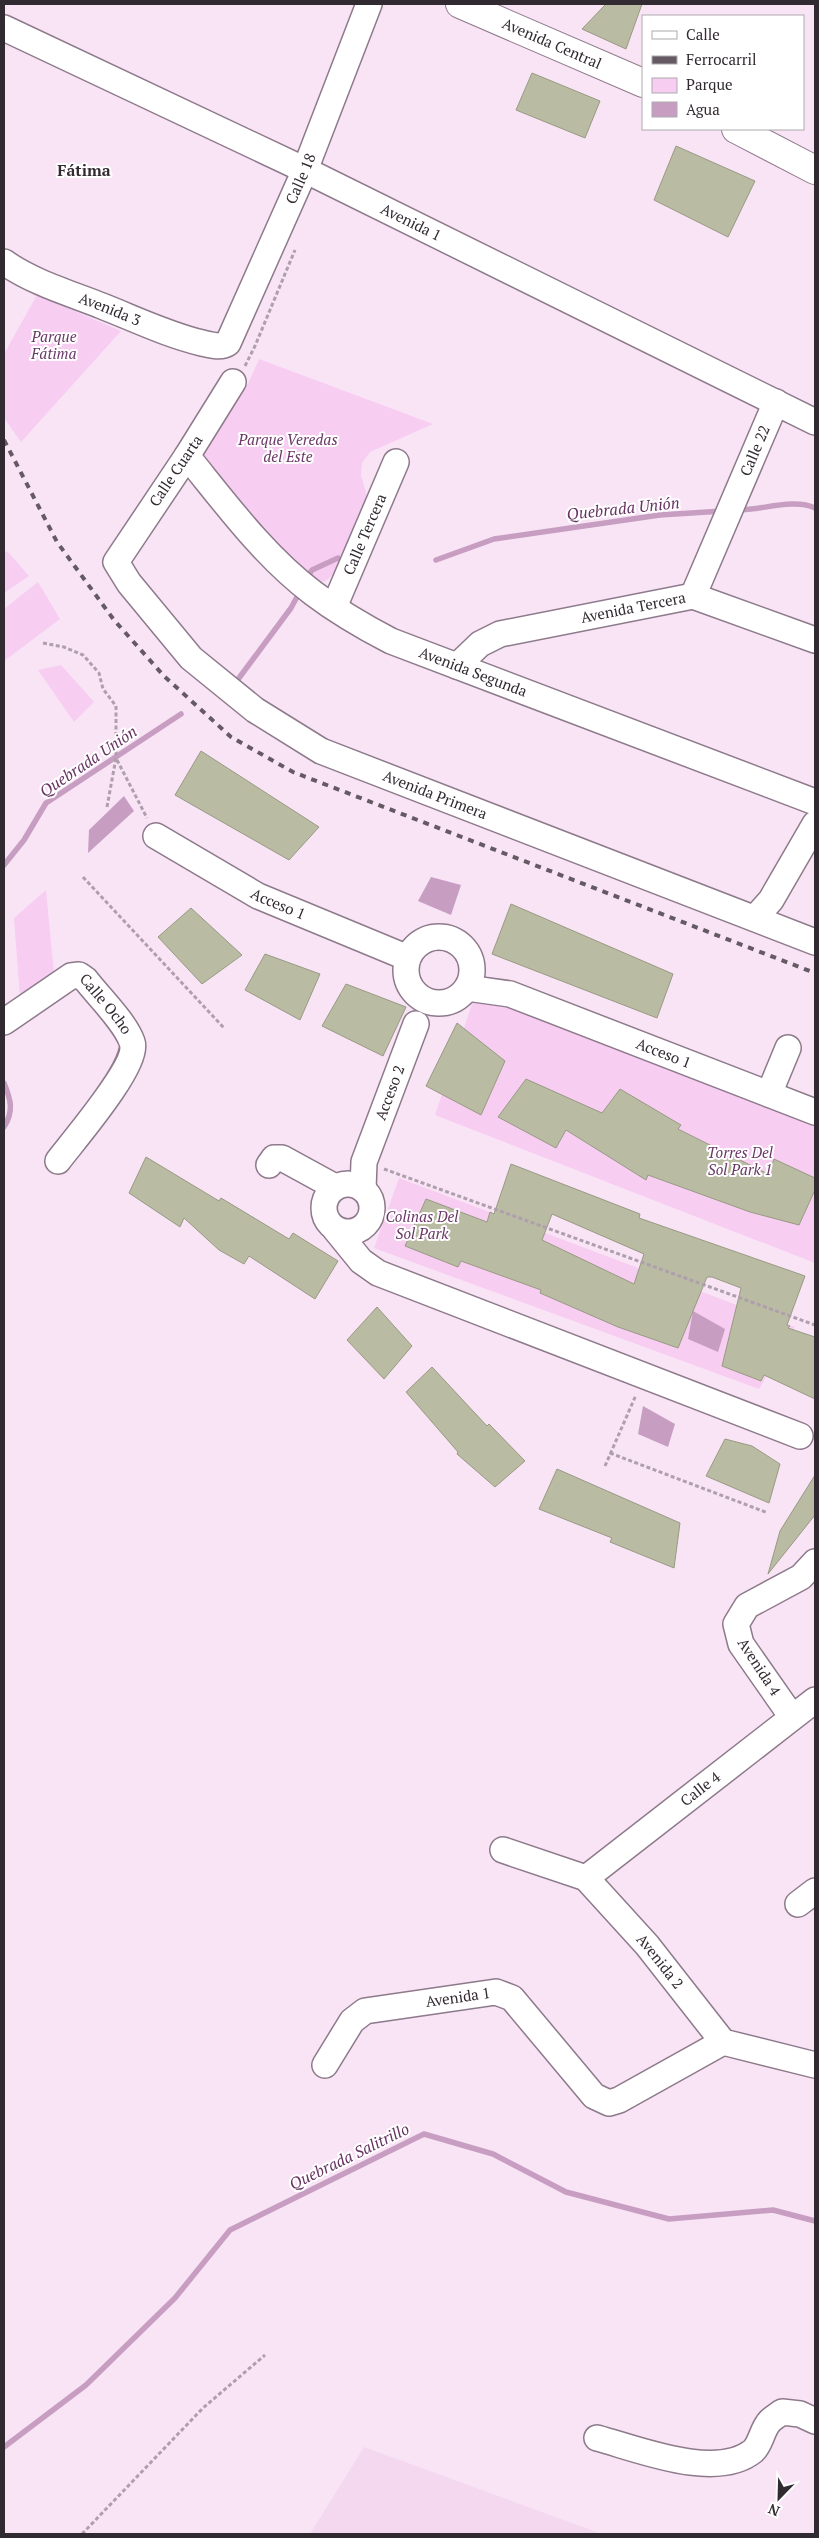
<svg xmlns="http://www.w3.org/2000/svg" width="819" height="2538" font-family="'PT Serif',serif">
<rect width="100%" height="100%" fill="#f9e4f6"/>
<path fill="#f3d8f0" d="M364,2447L602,2534H310Z"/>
<g fill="#f7cdf2">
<path d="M37,295L121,331L21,442L4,418V354Z"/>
<path d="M259,359L433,424L370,452L362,463L361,475L368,500L334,573C328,580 324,584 314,582L249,521L197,452L241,381L248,384Z"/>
<path d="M7,551L29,576L4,593V554Z"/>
<path d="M38,582L60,619L4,661V609Z"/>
<path d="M61,665L94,702L74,722L38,670Z"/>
<path d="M46,890L54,974L20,998L14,918Z"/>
<path d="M475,995L815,1116V1263L435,1115Z"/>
<path d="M399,1178L795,1327L759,1389L374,1248Z"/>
</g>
<g fill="#c79ec2">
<path d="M124,796L134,811L88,853L89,830Z"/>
<path d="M431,877L461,885L451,915L418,901Z"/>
<path d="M693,1311L725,1329L718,1352L688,1339Z"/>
<path d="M643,1406L675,1424L668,1447L638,1434Z"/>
</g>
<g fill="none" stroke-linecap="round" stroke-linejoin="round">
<g stroke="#c79ec2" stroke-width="5.5">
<path d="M738,510C762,510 794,498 815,508"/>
<path d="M436,560L494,539L660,515L723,511"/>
<path d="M308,576L312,570L338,558"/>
<path d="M239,678L291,608L298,595"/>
<path d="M4,865L24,840L46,803L181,714"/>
<path d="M4,1083C11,1100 14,1111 4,1127"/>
<path d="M4,2447L86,2385L175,2298L230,2230L424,2134L493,2154L566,2192L669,2219L773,2210L815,2221"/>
</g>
</g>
<g fill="#b9bba3" stroke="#989a83" fill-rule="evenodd">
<path d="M606,4H642L626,49L582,29Z"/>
<path d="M532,73L600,101L585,138L516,110Z"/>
<path d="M676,146L755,181L728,237L654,200Z"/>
<path d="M201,751L319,827L289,860L175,795Z"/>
<path d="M511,904L673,974L657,1018L492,954Z"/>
<path d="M191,908L242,955L202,984L158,937Z"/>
<path d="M265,954L320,974L300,1020L245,990Z"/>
<path d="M346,984L406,1007L383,1056L322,1026Z"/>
<path d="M457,1023L505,1061L481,1115L426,1086Z"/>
<path d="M526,1079L602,1113L620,1089L681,1125L678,1129L768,1174L774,1159L815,1178V1190L799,1225L750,1212L648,1175L646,1180L566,1130L556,1148L498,1117Z"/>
<path d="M146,1157L219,1201L221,1198L289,1239L293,1233L338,1261L315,1299L249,1256L244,1264L219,1250L184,1218L180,1227L129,1193Z"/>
<path d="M511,1164L640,1214L639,1218L805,1276L787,1325L790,1326L788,1328L815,1337V1399L764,1375L761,1381L722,1366L741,1288L712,1277H707L678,1348L618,1327L540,1293L541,1290L461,1261L458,1267L405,1246L426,1199L487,1222L490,1212L494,1214ZM552,1214L644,1254L634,1284L542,1240Z"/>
<path d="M377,1307L412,1346L384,1379L347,1340Z"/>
<path d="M432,1367L487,1426L489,1424L525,1461L495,1487L457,1454L458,1452L406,1392Z"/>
<path d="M725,1439L752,1446L780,1464L769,1503L706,1476Z"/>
<path d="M557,1469L680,1523L674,1568L610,1542L612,1538L539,1509Z"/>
<path d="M815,1475V1515L768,1574L780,1531Z"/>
</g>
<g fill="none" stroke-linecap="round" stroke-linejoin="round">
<g stroke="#8d7a8b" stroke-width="28">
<g id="minor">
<path id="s1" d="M4,28L305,170L815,422"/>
<path id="s2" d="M4,262C32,282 69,293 102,306C135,319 168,335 202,343C211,345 221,348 228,343L305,170L369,4"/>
<path id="s3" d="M233,382L187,456L116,562L129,583L191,658L255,710L321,751L815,942"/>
<path id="s4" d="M187,456C226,504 264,556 313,593C338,612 364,627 391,641L815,802"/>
<path id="s5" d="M693,596L776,402"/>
<path id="s6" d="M334,607L396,462"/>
<path id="s7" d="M457,666L480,644L500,634L693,596L815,640"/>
<path id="s8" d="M156,836L258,896L408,958"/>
<path d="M755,918L771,900L815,824"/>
<circle cx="439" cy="970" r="33"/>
<path id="s9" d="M467,988L510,994L815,1112"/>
<path id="s10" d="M4,1022L71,976L79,975L86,980C99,997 125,1022 132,1042C140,1064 73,1141 58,1161"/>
<path d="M769,1094L788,1048"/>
<path d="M269,1165L274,1158H282L335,1187"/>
<circle cx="348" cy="1208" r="24"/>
<path id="s11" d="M363,1189L364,1162L416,1024"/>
<path d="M335,1229L361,1261L378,1273L800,1436"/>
<path d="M792,1717L741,1644L736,1624L747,1606L801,1577L815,1562"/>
<path id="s12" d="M503,1850L586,1878L647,1945L723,2042L815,2065"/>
<path id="s13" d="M586,1878L815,1700"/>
<path d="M798,1904L815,1891"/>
<path id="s14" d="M325,2065L352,2021L365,2011L496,1992L512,1998L594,2096L609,2103L619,2100L723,2042"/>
<path d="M597,2438C638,2449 716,2481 753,2451C761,2444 762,2429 770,2421C773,2418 778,2415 782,2412L800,2414L815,2421"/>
</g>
</g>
<g stroke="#8d7a8b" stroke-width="30">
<g id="major">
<path id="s15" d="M460,4L643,83"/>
<path d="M736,129L815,170"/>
</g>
</g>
<g stroke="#af9fad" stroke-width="3" stroke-dasharray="4 2.5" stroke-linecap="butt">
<path d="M245,366L255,346L295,250"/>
<path d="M43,643L64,647L83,655L99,673L103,689L116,706V758"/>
<path d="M107,807L116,758L147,818"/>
<path d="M83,877L225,1029"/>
<path d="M384,1169L815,1325"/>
<path d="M365,1235L376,1217V1204"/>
<path d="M610,1453L768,1513"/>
<path d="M605,1466L636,1395"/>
<path d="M82,2534L203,2408L265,2355"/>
</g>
<use href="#minor" stroke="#fff" stroke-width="25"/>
<use href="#major" stroke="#fff" stroke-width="28"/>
<path stroke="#655a64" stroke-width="4" stroke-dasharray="6 6" stroke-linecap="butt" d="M4,440L57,542L114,620L164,676L231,737L293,772L815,973"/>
</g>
<g text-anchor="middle" stroke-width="4" stroke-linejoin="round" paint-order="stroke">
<g font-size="15" fill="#322a31" stroke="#fff">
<text dy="5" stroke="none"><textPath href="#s15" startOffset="100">Avenida Central</textPath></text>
<text dy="5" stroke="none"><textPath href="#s2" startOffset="421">Calle 18</textPath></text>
<text dy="5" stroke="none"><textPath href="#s1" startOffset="451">Avenida 1</textPath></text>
<text dy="5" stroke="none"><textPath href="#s2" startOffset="116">Avenida 3</textPath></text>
<text dy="5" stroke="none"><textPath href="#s5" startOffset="158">Calle 22</textPath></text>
<text transform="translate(176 471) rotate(-56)" y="5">Calle Cuarta</text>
<text dy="5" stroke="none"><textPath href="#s6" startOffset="79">Calle Tercera</textPath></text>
<text dy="5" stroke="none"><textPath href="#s7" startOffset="190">Avenida Tercera</textPath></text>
<text dy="5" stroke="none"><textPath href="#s4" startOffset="366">Avenida Segunda</textPath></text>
<text dy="5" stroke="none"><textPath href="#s3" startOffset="619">Avenida Primera</textPath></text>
<text dy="5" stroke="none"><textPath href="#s8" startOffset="140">Acceso 1</textPath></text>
<text dy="5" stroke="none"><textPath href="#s10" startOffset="129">Calle Ocho</textPath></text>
<text dy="5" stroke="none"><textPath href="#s9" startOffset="208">Acceso 1</textPath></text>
<text dy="5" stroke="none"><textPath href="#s11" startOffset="101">Acceso 2</textPath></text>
<text transform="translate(759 1667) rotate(57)" y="5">Avenida 4</text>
<text dy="5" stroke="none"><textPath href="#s13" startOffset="145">Calle 4</textPath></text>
<text dy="5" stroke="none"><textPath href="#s12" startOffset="199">Avenida 2</textPath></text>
<text dy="5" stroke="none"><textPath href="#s14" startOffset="162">Avenida 1</textPath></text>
</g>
<g font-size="15" font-style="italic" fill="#6b3767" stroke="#fff">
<text x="54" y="342">Parque<tspan x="54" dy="17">Fátima</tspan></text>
<text x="288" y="445">Parque Veredas<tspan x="288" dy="17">del Este</tspan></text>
<text x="740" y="1158">Torres Del<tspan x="740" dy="17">Sol Park 1</tspan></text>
<text x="422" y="1222">Colinas Del<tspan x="422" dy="17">Sol Park</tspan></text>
</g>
<g font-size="16" font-weight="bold" fill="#322a31" stroke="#fff">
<text x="84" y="176">Fátima</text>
</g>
<g font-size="16" font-style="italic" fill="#663262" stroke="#fff">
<text transform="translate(623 508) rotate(-6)" y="6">Quebrada Unión</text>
<text transform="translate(88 761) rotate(-34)" y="6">Quebrada Unión</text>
<text transform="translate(349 2156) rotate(-26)" y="6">Quebrada Salitrillo</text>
</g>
</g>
<rect width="819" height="2538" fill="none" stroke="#322a31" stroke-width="10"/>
<rect x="642" y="15" width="162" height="115" fill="#ffffff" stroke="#adaaad"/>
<rect x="652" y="31" width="25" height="8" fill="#ffffff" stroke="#adaaad"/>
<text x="686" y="40" font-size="15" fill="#322a31">Calle</text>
<rect x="652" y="56" width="25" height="8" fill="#655a64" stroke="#adaaad"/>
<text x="686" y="65" font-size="15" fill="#322a31">Ferrocarril</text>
<rect x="652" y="78" width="25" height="15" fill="#f7cdf2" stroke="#adaaad"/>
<text x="686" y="90" font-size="15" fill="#322a31">Parque</text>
<rect x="652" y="102" width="25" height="15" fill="#c79ec2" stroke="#adaaad"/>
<text x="686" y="115" font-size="15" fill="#322a31">Agua</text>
<g transform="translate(779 2498) rotate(203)" stroke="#ffffff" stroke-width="4" paint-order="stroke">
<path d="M0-4L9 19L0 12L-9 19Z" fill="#322a31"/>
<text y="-8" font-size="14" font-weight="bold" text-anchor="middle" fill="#322a31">N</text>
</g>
</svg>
